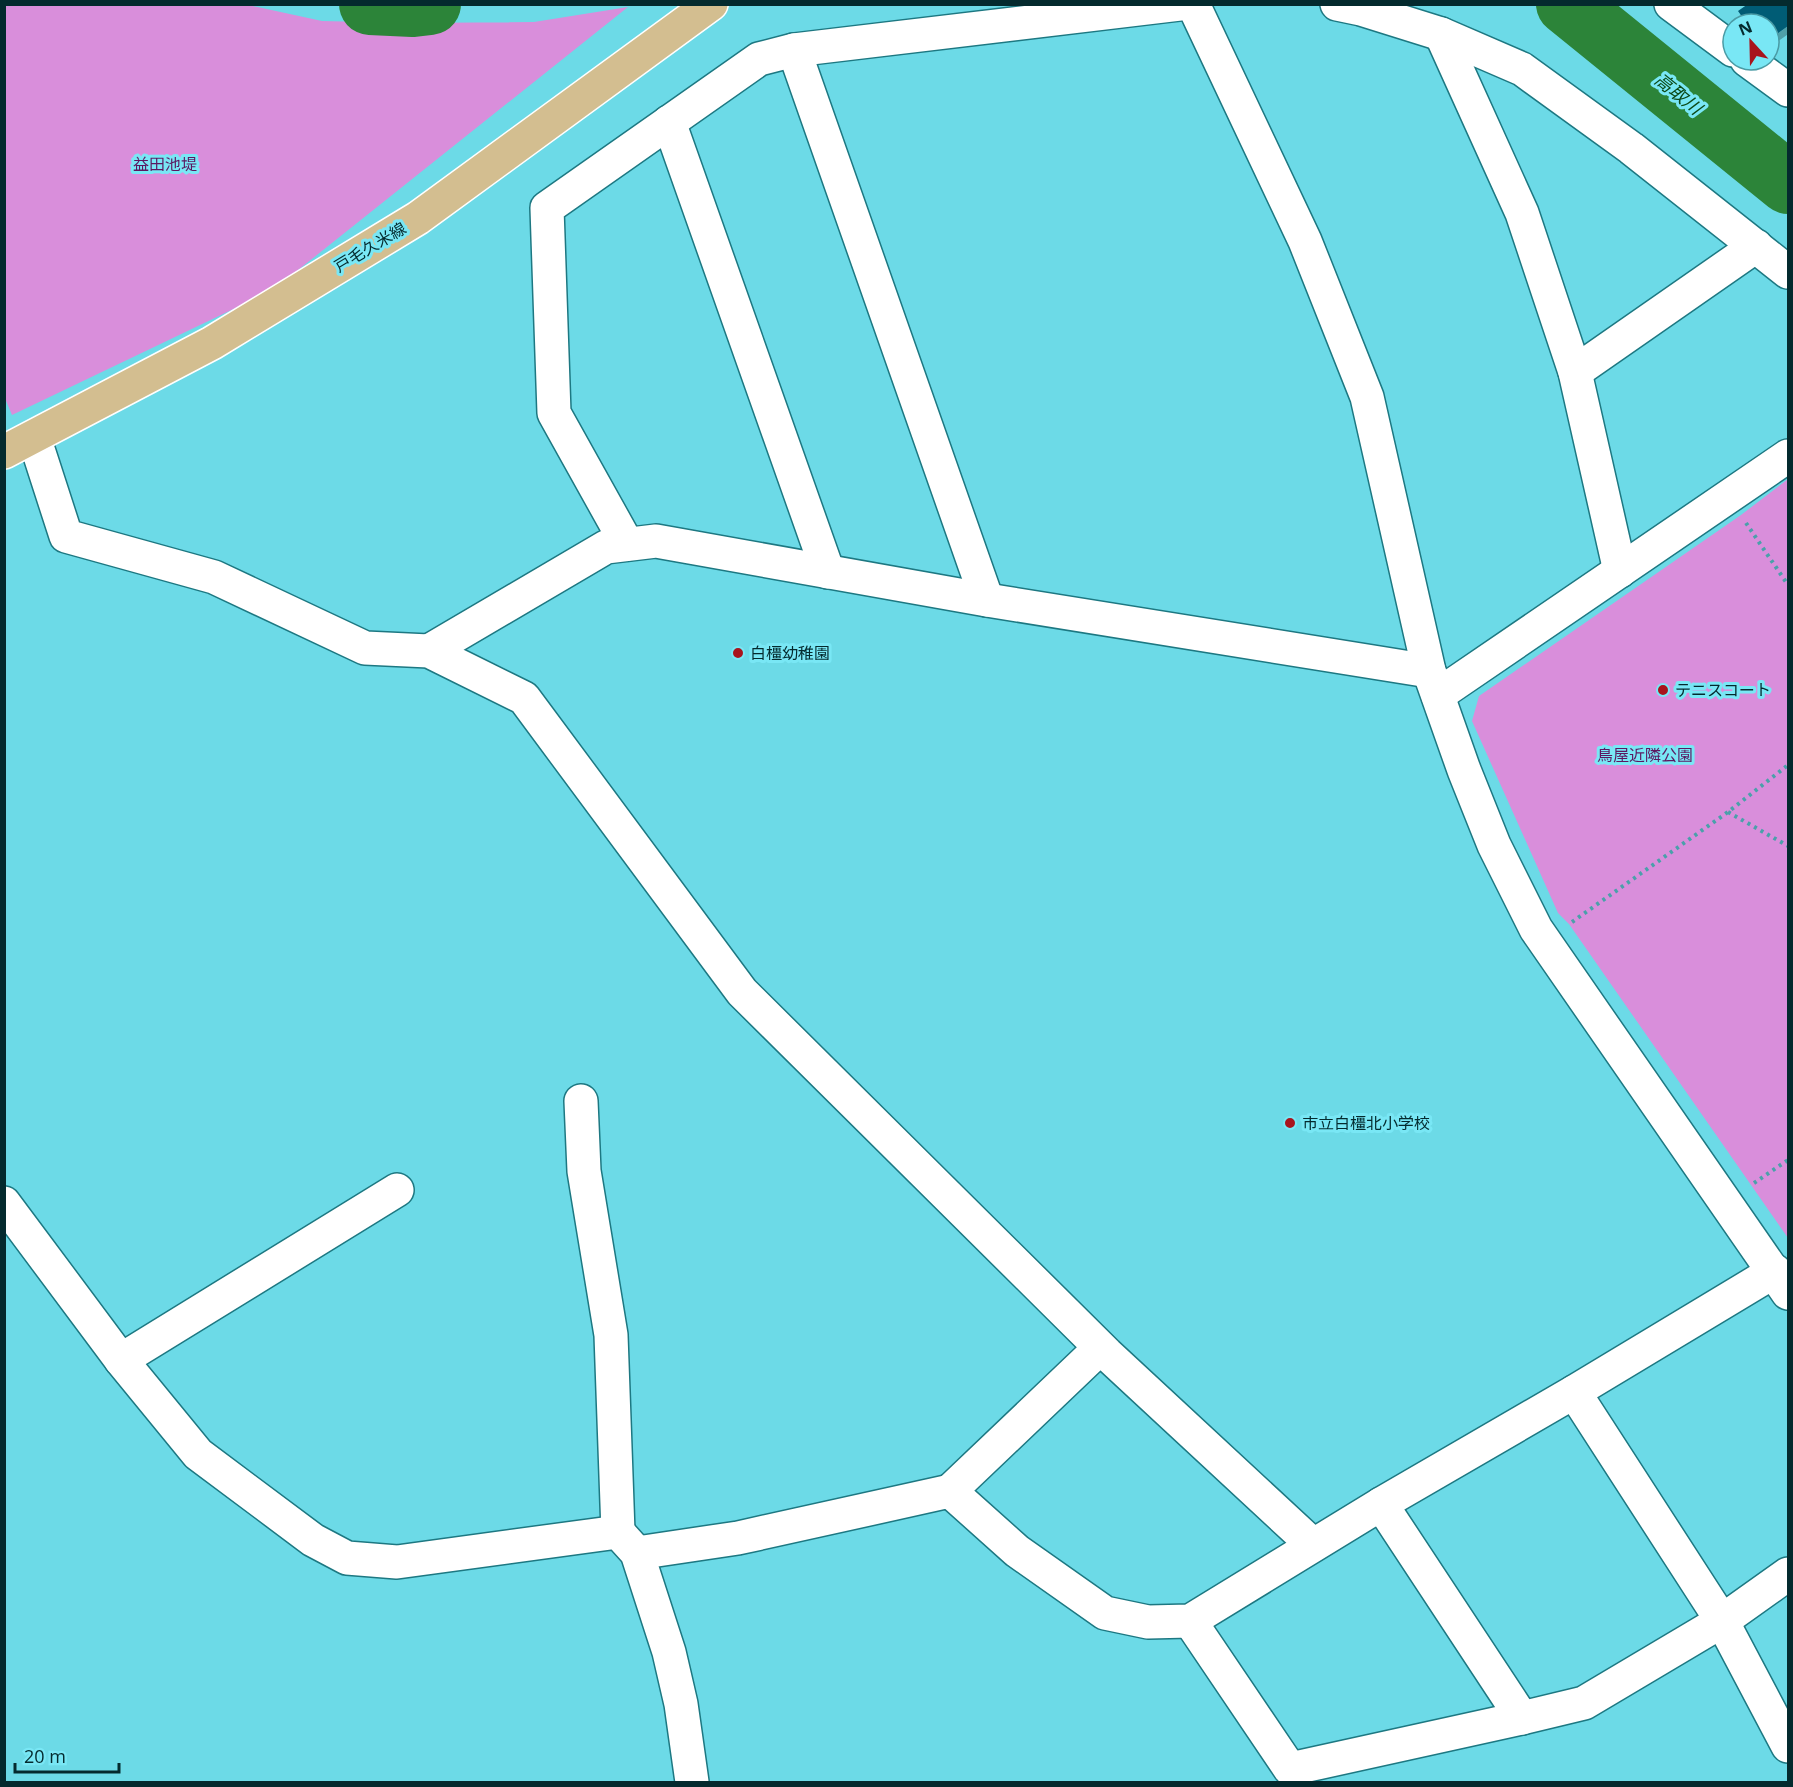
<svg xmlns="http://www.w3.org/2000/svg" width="1793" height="1787" font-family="'Open Sans','Noto Sans JP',sans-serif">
<defs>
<filter id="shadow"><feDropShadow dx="6" dy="4" stdDeviation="0" flood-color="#0004"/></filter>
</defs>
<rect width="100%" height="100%" fill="#6cdae7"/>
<g fill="#d98edb">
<path d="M243,4L322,21L410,23L534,22L628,7L273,290L12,415L4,396V5Z"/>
<path d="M1788,479V1238L1569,924L1558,913L1472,721L1479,696L1741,515Z"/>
</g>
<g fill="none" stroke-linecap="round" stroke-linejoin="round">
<g stroke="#2c8439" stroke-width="62">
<path d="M370,4L413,6L430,4"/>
<path d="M1567,4L1788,183"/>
</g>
</g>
<path fill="#045b75" filter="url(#shadow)" d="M1748,4H1788V26L1771,38L1769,24H1747L1738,11Z"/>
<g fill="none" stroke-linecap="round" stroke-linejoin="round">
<g stroke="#1d7882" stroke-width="36">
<g id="minor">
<path d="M1193,4L1305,241L1367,397L1429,671L1464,770L1494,845L1536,929L1788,1293"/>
<path d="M1337,4L1361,9L1441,34L1522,69L1631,148L1788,272"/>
<path d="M1671,4L1733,50"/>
<path d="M1441,34L1522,213L1575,372L1620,571"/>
<path d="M794,50L987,600"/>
<path d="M1747,60L1788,90"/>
<path d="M669,122L828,572"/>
<path d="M1575,372L1756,246"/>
<path d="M34,437L66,536L214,577L365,648L429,651L524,698L742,992L1107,1354L1313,1545"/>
<path d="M627,544L554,413L547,208L759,59L794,50L1180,4"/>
<path d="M429,651L606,547L656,541L987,600L1429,671"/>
<path d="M1438,695L1788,456"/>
<path d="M581,1101L584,1171L611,1335L618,1532"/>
<path d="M4,1203L121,1360L198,1454L313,1540L347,1558L397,1562L618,1532L637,1553L669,1652L681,1704L692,1782"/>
<path d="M121,1360L397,1190"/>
<path d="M1574,1392L1722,1621L1788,1746"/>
<path d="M950,1491L1100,1348"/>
<path d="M1381,1504L1522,1718"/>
<path d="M637,1553L738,1538L950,1491L1017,1551L1105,1613L1148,1622L1190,1621L1381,1504L1574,1392L1775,1271"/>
<path d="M1190,1621L1290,1769L1522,1718L1584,1703L1722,1621L1788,1574"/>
</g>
</g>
<g stroke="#fff" stroke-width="36">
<path id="major" d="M4,452L212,343L418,218L711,4"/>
</g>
<g stroke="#4aa0aa" stroke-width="4" stroke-dasharray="3 4.5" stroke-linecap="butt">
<path d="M1746,523L1788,585"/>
<path d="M1728,812L1788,846"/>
<path d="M1572,922L1728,812L1788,765"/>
<path d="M1754,1183L1788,1160"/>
</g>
<use href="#minor" stroke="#fff" stroke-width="33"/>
<use href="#major" stroke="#d3be90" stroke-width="33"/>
</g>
<g fill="#a8131c" stroke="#79e7f5" stroke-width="2">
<circle cx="738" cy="653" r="6"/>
<circle cx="1663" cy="690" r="6"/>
<circle cx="1290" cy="1123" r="6"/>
</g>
<g text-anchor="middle" stroke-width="6" stroke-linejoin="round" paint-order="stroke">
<g font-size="16" fill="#5c175f" stroke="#79e7f5">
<text x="165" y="170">益田池堤</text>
<text x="1645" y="761">鳥屋近隣公園</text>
</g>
<g font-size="16" fill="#042a2e" stroke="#79e7f5">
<text transform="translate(370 247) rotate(-31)" y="6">戸毛久米線</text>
</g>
<g font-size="16" fill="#042a2e" stroke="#79e7f5" text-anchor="start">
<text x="750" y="659">白橿幼稚園</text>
<text x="1675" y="696">テニスコート</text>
<text x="1302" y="1129">市立白橿北小学校</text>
</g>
<g font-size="18" font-style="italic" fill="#0c4a18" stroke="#79e7f5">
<text transform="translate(1678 94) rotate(39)" y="6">高取川</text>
</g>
</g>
<rect width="1793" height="1787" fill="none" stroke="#042a2e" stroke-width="12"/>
<g transform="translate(1751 42) rotate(338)"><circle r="28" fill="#79e7f5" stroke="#4a9ba5" stroke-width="1.5"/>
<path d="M0-4.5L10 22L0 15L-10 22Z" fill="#a8131c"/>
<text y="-9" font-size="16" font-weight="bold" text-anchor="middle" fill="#042a2e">N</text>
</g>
<path d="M15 1763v9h104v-9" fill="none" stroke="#042a2e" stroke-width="3"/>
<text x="24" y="1763" font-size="18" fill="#042a2e" stroke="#79e7f5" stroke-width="4.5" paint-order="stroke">20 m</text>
</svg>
